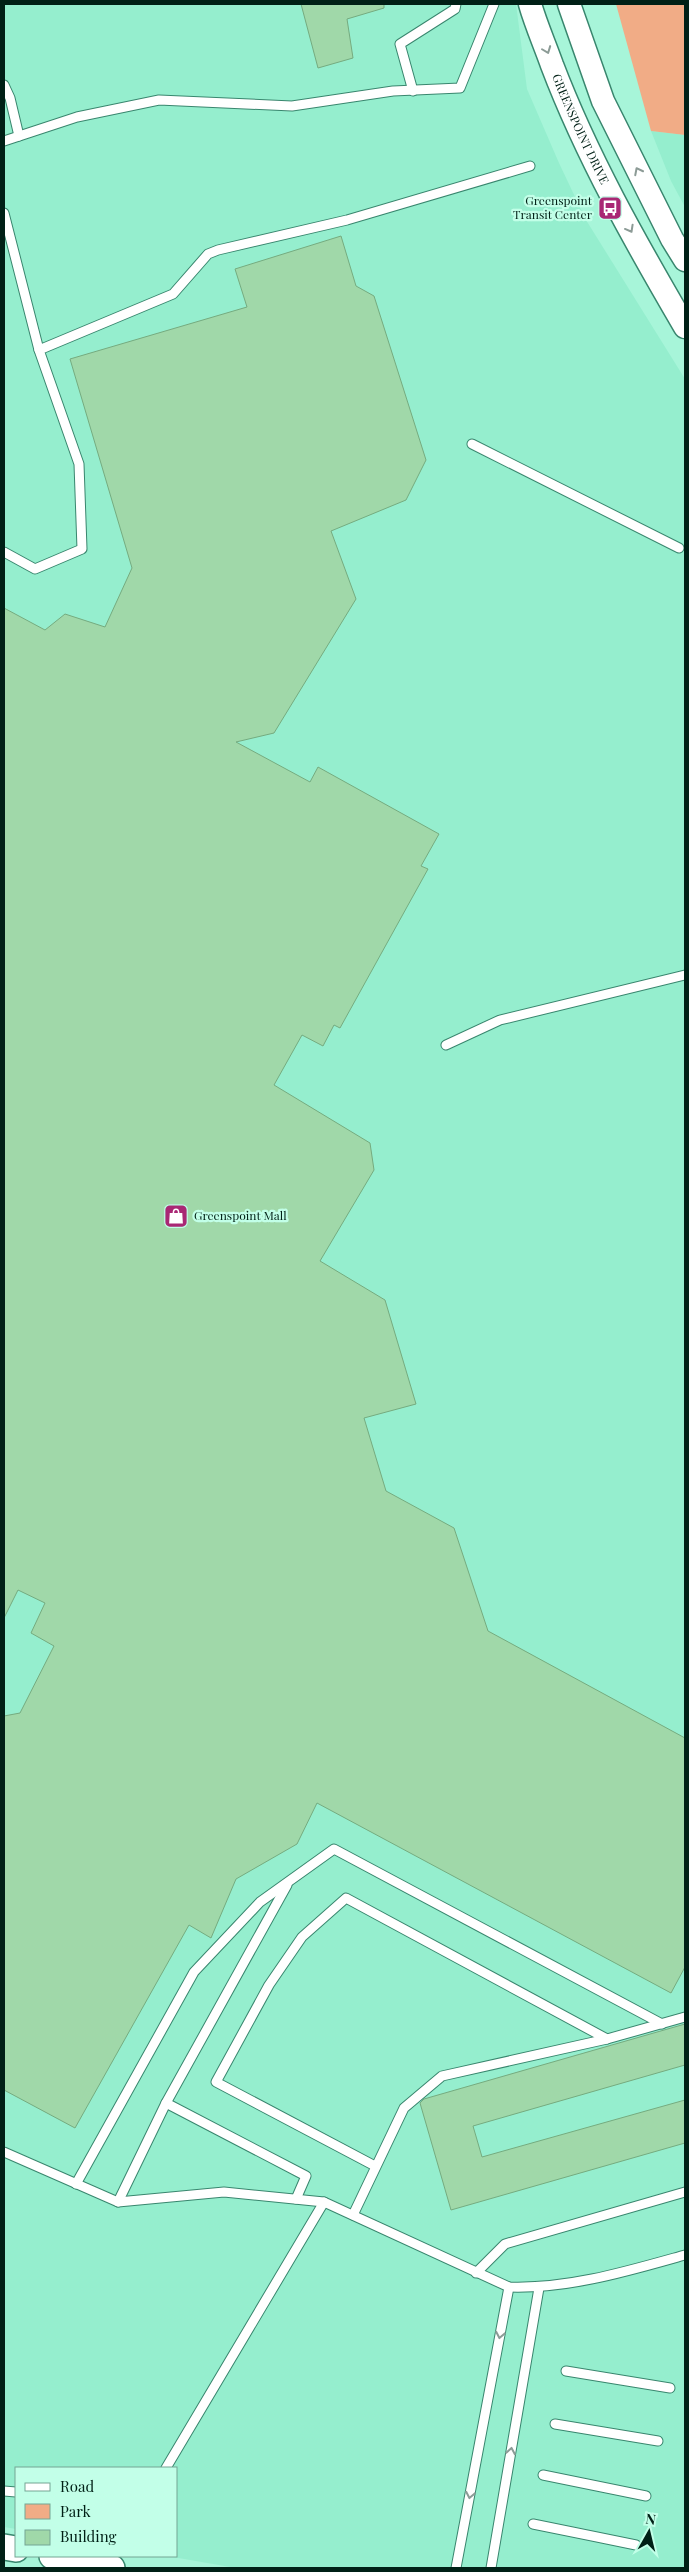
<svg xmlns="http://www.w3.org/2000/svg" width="689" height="2572" font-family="'Playfair Display',serif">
<rect width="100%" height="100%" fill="#a7f5d9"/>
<g fill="#95eece">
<path d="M4,4H516L527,89L559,163L586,220L685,379V2568H236L167,2556H176V2468H16V2529L4,2527Z"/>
<path d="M651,131L685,135V207L671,181Z"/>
</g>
<path fill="#f1ac86" d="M616,4H685V135L651,131Z"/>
<g fill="#a0d8a9" stroke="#75ab7f">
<path d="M301,4H384V8L347,19L353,58L318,68Z"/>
<path d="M341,236L356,286L374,296L426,460L406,500L331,531L356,599L274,733L236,742L310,782L318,767L439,834L421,866L428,869L340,1028L334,1025L323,1046L302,1035L274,1085L370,1143L374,1170L320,1261L385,1300L416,1404L364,1418L386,1491L454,1528L488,1631L685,1738V1967L671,1993L317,1803L297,1844L236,1879L211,1938L189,1925L75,2128L4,2090V1716L20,1713L54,1646L31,1633L45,1603L18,1590L4,1618V608L45,630L65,614L105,627L132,568L70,359L247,307L235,269Z"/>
<path d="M685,2024V2065L473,2126L482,2157L685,2100V2143L451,2210L420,2103L424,2099Z"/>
</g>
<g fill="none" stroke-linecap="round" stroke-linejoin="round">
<g stroke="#39866e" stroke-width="11">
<g id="service">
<path d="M4,85L10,98L19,136"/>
<path d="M413,91L400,44L455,9L456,4"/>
<path d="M4,141L77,117L159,100L292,106L393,91L460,88L494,4"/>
<path d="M4,213L39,350"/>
<path d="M472,444L679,548"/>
<path d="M4,552L35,569L82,549L79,464L39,350L173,294L208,254L218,250L347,220L530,166"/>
<path d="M446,1045L500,1020L685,975"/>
<path d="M287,1885L166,2103L306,2176L296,2199"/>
<path d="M4,2152L118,2202L224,2192L324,2202L509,2287C569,2289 628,2271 685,2255"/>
<path d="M375,2166L216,2082L269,1985L302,1937L346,1898L607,2039"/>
<path d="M76,2184L194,1972L260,1902L334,1849L662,2024"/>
<path d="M118,2202L166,2103"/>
<path d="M353,2215L404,2108L442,2076L607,2039L685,2017"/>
<path d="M476,2273L505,2244L685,2192"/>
<path d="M566,2371L670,2388"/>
<path d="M555,2424L658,2441"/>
<path d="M166,2468L324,2202"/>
<path d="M543,2475L646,2496"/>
<path d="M4,2491L16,2492"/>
<path d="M533,2524L636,2545"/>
<path d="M456,2568L509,2287"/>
<path d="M491,2568L539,2288"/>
</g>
</g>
<g stroke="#39866e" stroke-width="25">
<g id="tertiary">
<path id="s1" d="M530,4C536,25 545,45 552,65C587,157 636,243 685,327"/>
<path d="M569,4L603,101L672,239L685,260"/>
</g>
</g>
<g stroke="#39866e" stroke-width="28">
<g id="secondary">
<path d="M4,2547L16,2549"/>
<path d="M52,2556L112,2568"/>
</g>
</g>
<use href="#service" stroke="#fff" stroke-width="9"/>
<use href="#tertiary" stroke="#fff" stroke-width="22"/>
<use href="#secondary" stroke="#fff" stroke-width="25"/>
</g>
<defs><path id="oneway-chevron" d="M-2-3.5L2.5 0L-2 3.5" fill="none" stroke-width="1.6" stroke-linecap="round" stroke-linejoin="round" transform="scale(1.25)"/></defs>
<g stroke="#8c9b96">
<use href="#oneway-chevron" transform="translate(547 50) rotate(69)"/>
<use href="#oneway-chevron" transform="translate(638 171) rotate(-117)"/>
<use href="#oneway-chevron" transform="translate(630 229) rotate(61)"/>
<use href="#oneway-chevron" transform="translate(500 2335) rotate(101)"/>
<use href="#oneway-chevron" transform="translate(511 2451) rotate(-80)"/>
<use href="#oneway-chevron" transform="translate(470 2495) rotate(101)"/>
</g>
<defs>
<g id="bus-square" transform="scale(1.25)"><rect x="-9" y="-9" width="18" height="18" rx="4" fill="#a92774" stroke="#c2ffe8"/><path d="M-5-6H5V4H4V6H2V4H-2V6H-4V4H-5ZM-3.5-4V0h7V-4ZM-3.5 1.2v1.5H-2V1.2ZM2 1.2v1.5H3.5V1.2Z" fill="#fff"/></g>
<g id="shop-square" transform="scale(1.25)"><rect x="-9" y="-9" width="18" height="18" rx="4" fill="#a92774" stroke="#c2ffe8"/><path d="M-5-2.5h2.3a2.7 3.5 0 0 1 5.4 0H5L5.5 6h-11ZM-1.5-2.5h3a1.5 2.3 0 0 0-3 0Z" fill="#fff"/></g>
</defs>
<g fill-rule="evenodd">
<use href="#bus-square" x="610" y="208"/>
<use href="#shop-square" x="176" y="1216"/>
</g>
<g text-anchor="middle" stroke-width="4.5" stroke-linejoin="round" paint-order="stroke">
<g font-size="12" fill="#002016" stroke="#c2ffe8">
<text dy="4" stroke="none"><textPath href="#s1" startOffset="135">GREENSPOINT DRIVE</textPath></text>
</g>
<g font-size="12" fill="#002016" stroke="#c2ffe8" text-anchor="end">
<text x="592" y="205">Greenspoint<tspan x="592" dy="14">Transit Center</tspan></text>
<text x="194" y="1220" text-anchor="start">Greenspoint Mall</text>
</g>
</g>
<rect width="689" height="2572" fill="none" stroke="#002016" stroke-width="10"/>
<rect x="15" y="2467" width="162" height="90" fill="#c2ffe8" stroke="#74a694"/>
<rect x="25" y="2483" width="25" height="8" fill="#ffffff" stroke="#74a694"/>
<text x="60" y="2492" font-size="15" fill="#002016">Road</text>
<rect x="25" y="2504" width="25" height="15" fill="#f1ac86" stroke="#74a694"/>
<text x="60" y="2517" font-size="15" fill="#002016">Park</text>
<rect x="25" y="2530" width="25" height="15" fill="#a0d8a9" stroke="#74a694"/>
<text x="60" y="2542" font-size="15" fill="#002016">Building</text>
<g transform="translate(649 2532) rotate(8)" stroke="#c2ffe8" stroke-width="4" paint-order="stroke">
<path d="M0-4L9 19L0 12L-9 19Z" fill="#002016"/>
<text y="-8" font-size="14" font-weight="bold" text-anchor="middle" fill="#002016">N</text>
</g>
</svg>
